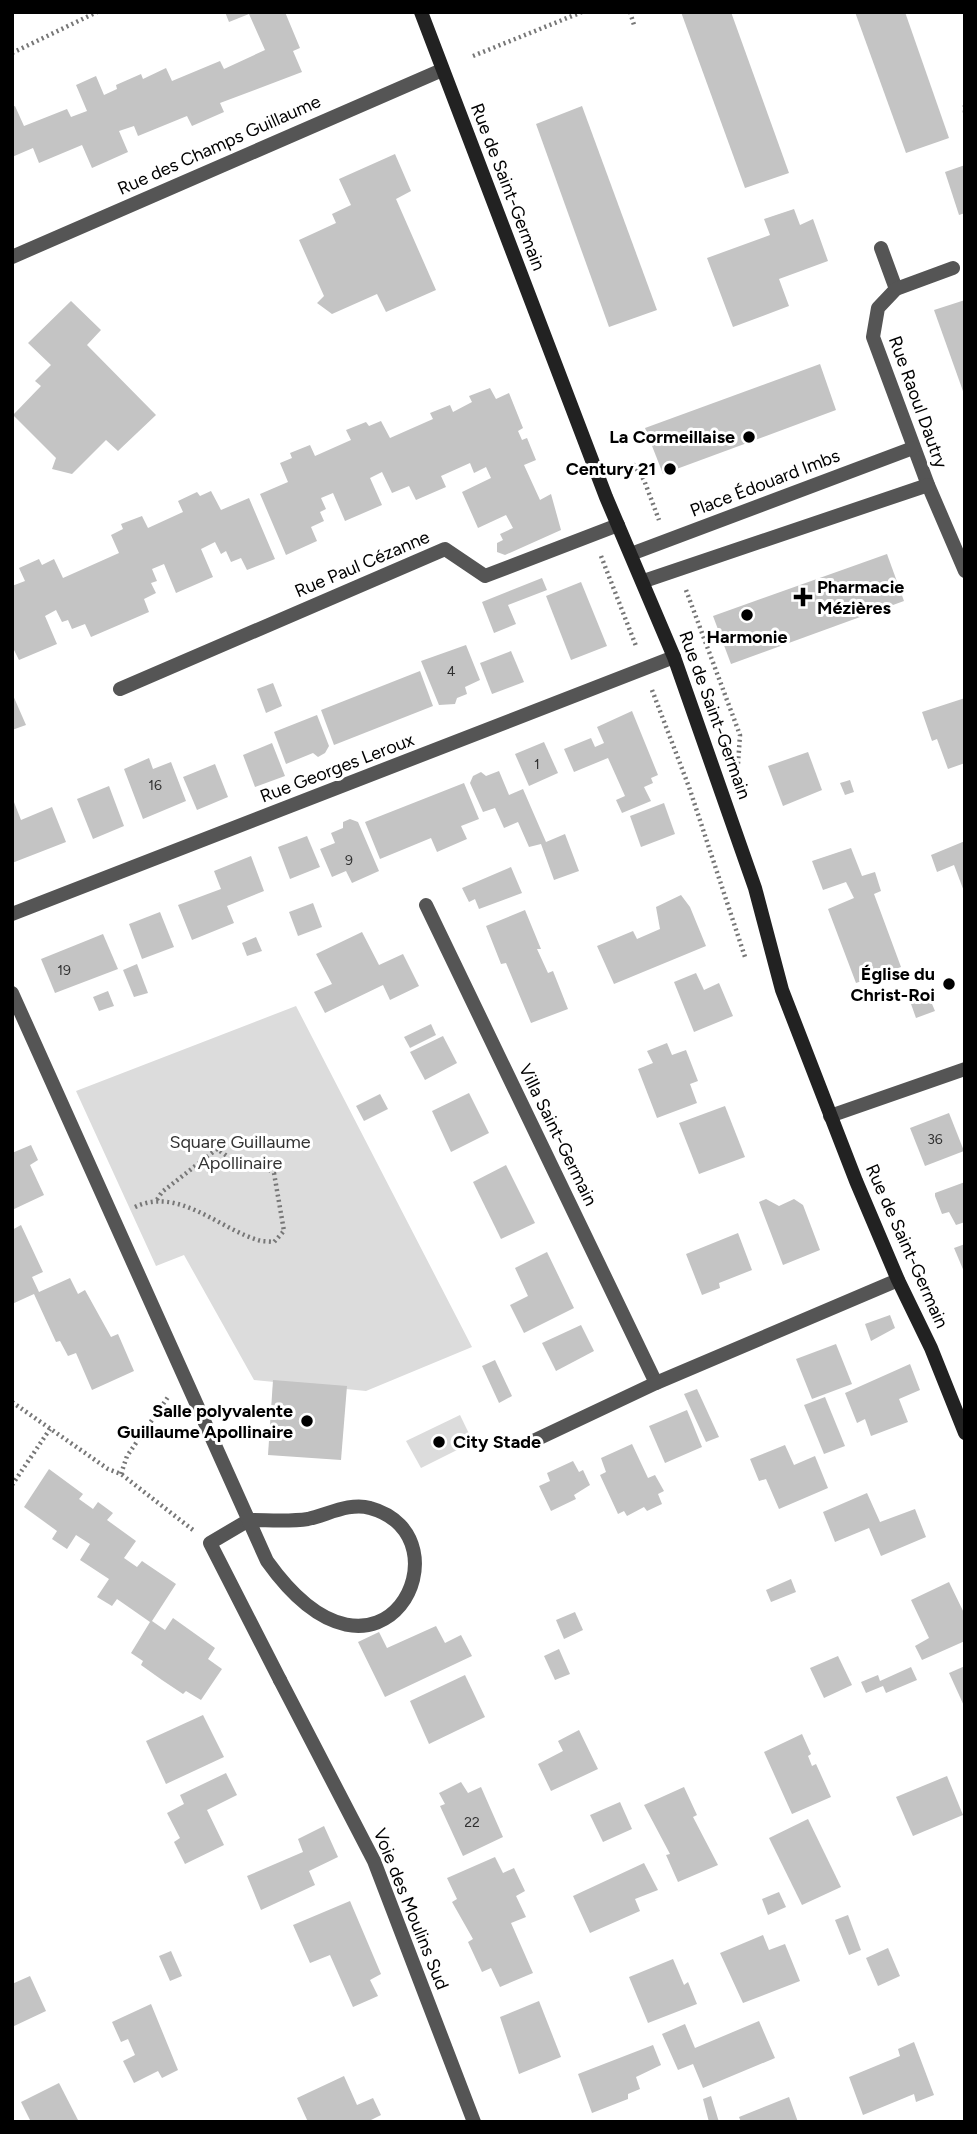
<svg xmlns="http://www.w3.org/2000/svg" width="977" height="2134" font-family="Figtree,sans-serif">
<rect width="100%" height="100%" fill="#fff"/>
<g fill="#dcdcdc">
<path d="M296,1006L472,1347L366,1391L254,1380L184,1255L156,1266L76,1091Z"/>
<path d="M460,1415L473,1442L421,1468L406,1441Z"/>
</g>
<g fill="#c4c4c4">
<path d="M225,12H285L300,48L293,51L302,72L220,103L224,112L192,126L187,116L138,136L134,126L119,131L128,152L92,168L82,145L39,163L33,148L12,157V107L15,106L24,126L67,109L71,117L87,111L76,85L96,76L104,95L117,89L116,85L141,74L143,79L166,68L172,81L220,61L224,69L265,50L249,14L229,22Z"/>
<path d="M681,12H731L789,173L745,188Z"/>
<path d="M855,12H905L949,138L906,153Z"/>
<path d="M582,106L657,310L609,327L536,124Z"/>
<path d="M395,154L411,191L396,199L436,290L386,312L377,294L332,314L317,303L324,296L299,240L336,223L332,214L351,205L339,179Z"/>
<path d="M965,165V213L959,215L945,172Z"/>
<path d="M794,209L800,225L813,219L828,261L779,279L789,306L733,327L707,258L770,235L764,219Z"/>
<path d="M965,300V394H964L934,310Z"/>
<path d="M71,301L101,330L87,345L156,415L118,451L106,440L72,474L52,469L56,458L13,415L41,386L35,381L51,365L28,343Z"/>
<path d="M820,364L836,410L663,474L645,428Z"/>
<path d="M490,388L496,399L509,393L523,428L518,431L522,440L527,438L536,460L524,465L540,500L551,494L561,530L505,555L497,552V543L503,540L500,534L513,528L506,515L478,528L462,492L491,478L486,467L474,473L470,463L441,476L446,487L416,500L409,486L392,493L382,472L370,478L382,505L345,521L333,493L321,498L326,509L320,512L324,521L311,527L317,541L286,555L260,494L288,482L280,463L292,458L290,453L310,445L315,456L351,440L346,430L366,422L369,426L381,421L390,438L433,419L430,413L450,405L453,412L472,402L469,396Z"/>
<path d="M211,491L221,510L249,498L275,559L247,570L241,558L231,562L226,551L221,554L215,542L201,549L213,577L176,593L164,564L152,569L157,581L151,583L156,593L144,599L149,612L91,637L85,624L72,629L68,620L62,622L56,610L45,616L57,644L19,660L12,646V586L25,581L19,568L39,559L42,565L54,559L63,578L119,553L111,535L123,529L121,524L142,516L148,528L183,512L178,501L197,492L200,496Z"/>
<path d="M887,554L904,601L731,664L713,616Z"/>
<path d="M542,578L547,590L508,605L516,624L494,633L482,602Z"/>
<path d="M581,582L607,646L571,660L546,596Z"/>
<path d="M466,645L480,680L465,687L467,694L457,698L455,704L439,705L421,661Z"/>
<path d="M511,651L524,682L492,694L480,663Z"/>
<path d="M420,671L433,706L334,745L321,710Z"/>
<path d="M273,683L282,706L266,713L257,689Z"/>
<path d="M12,693L26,725L12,730Z"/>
<path d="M965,698V763L948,769L937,739L932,741L922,712Z"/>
<path d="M632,711L658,775L651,778L653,783L644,787L651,801L622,813L616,800L625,796L608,758L574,772L564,749L591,738L595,747L604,743L597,727Z"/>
<path d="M317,715L329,746L325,753L318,757L313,753L286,764L274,732Z"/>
<path d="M544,742L558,773L529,786L515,754Z"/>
<path d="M272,743L285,776L255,787L243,755Z"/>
<path d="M808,752L822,790L783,806L768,766Z"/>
<path d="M149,758L153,769L171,762L186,801L143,819L124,769Z"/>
<path d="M215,764L228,797L197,810L183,777Z"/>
<path d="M499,771L509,795L523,789L546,842L565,834L579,871L554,880L541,844L529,847L518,822L504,828L495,808L483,812L470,783L473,776L481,772L486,776Z"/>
<path d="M850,780L854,792L845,795L840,783Z"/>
<path d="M464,783L479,819L461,826L467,839L437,852L431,838L380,859L365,822Z"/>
<path d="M109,786L124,826L93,839L77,799Z"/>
<path d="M12,797L21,820L52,807L66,842L12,863Z"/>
<path d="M664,803L675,834L641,847L630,816Z"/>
<path d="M350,819L358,822L379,871L352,883L346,871L332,877L320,849L335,843L331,833L343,828V822Z"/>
<path d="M307,836L320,867L290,879L278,847Z"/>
<path d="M965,841V894L954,865L937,872L931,855Z"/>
<path d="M851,848L862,876L875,872L881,891L874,894L901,967L856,983L828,909L854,898L846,882L823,890L812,861Z"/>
<path d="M251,856L264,891L227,906L234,923L192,940L178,905L221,889L214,871Z"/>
<path d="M511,867L522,893L479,909L475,899L469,902L462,888Z"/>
<path d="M681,895L690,907L706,946L614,984L597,946L633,931L637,939L660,929L656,907Z"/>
<path d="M313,903L322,927L298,936L289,912Z"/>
<path d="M525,910L541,949H537L548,973L553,971L568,1009L531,1023L506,963L501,964L486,926Z"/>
<path d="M160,912L174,947L142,959L129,924Z"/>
<path d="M362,932L379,965L403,954L419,986L390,1000L383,985L325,1013L314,992L332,984L316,954Z"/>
<path d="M103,934L118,969L55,993L41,959Z"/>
<path d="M256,937L262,951L247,956L242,943Z"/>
<path d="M137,964L148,993L134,997L123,970Z"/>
<path d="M696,973L704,990L719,983L733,1016L694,1032L674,982Z"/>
<path d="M108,991L114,1006L99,1011L93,997Z"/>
<path d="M929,997L935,1011L916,1018L911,1004Z"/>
<path d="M431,1024L436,1035L410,1048L404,1037Z"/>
<path d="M443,1036L457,1063L425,1080L410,1052Z"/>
<path d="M667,1043L672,1055L686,1050L698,1081L690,1084L697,1103L657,1118L638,1069L653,1063L647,1051Z"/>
<path d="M469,1093L489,1133L451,1152L432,1111Z"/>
<path d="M380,1094L388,1109L364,1121L356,1106Z"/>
<path d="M725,1106L745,1157L699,1174L679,1123Z"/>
<path d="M949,1113L964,1151L925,1166L910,1128Z"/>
<path d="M31,1145L38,1160L30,1165L44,1195L12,1210V1153Z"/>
<path d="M506,1165L535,1223L501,1239L473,1182Z"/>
<path d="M965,1182V1222L956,1225L949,1212L942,1214L935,1196V1193Z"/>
<path d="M766,1199L779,1206L794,1199L803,1205L820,1250L783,1265L759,1202Z"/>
<path d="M21,1225L43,1272L32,1277L39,1292L70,1278L78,1294L85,1290L111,1337L118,1334L134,1371L92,1390L76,1353L68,1356L60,1341L56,1342L34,1294L12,1304V1230Z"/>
<path d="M738,1233L752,1270L719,1283L720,1288L702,1295L686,1254Z"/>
<path d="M965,1244V1274L954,1248Z"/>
<path d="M547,1252L574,1308L524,1333L510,1305L528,1296L515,1268Z"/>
<path d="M890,1315L895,1328L871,1341L865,1324Z"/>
<path d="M581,1325L594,1351L556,1371L542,1343Z"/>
<path d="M836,1344L852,1384L812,1399L796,1359Z"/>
<path d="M495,1360L512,1396L499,1403L482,1366Z"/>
<path d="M910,1364L920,1390L899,1399L908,1422L871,1436L865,1419L857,1423L845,1393Z"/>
<path d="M273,1380L347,1386L341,1460L268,1455Z"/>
<path d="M697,1389L719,1437L706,1442L684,1394Z"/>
<path d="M825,1397L845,1446L824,1454L804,1405Z"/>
<path d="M687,1410L702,1447L665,1463L649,1426Z"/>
<path d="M632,1444L648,1478L655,1475L664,1491L658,1494L662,1504L647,1511L644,1507L627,1516L624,1511L618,1514L600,1475L606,1472L601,1458Z"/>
<path d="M785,1445L794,1465L815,1456L828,1488L779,1509L766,1479L759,1481L750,1459Z"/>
<path d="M573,1461L579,1472L583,1470L590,1485L574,1495L576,1499L551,1511L539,1486L550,1481L547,1473Z"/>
<path d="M49,1469L83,1494L79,1499L93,1509L98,1502L113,1513L107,1520L136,1541L124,1558L137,1567L142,1561L176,1584L152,1621L165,1630L173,1618L215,1648L208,1659L222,1669L201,1700L186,1691L183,1694L162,1680L141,1665L143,1661L131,1653L150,1622L117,1599L112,1606L97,1597L109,1579L80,1560L90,1544L76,1535L67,1549L52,1539L57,1531L24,1507Z"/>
<path d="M867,1493L880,1522L915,1509L926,1537L881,1556L869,1528L835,1542L823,1512Z"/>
<path d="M791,1579L796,1592L771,1602L766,1590Z"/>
<path d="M949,1582L965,1615V1641L922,1660L915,1646L929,1638L911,1600Z"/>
<path d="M575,1612L583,1630L564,1639L556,1620Z"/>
<path d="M436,1626L445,1643L461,1635L472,1656L385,1697L358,1642L379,1632L387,1648Z"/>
<path d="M559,1649L570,1674L555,1680L544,1656Z"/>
<path d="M838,1656L852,1685L824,1698L810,1668Z"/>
<path d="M965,1666V1708L949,1673Z"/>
<path d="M911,1667L917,1680L886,1693L883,1686L866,1693L861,1682L878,1675L880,1681Z"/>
<path d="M465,1675L485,1717L429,1744L410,1701Z"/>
<path d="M203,1715L224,1757L166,1784L146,1741Z"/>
<path d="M579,1730L598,1769L551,1791L538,1764L563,1751L558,1741Z"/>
<path d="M802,1734L811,1754L808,1756L812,1766L816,1764L831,1797L792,1814L764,1752Z"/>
<path d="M226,1773L237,1795L207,1810L224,1845L185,1864L174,1842L180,1838L167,1813L184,1804L180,1795Z"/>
<path d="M947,1776L963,1815L913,1836L896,1797Z"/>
<path d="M461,1782L468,1793L481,1787L503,1837L463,1856L440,1806L445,1804L439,1793Z"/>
<path d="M684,1787L697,1815L693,1817L718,1865L678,1882L666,1855L670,1854L644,1805Z"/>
<path d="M620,1802L632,1829L603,1842L590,1815Z"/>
<path d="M808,1819L841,1887L802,1905L769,1838Z"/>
<path d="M324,1826L338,1857L309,1871L315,1885L261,1910L247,1876L303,1852L298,1839Z"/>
<path d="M495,1857L503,1873L514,1868L525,1891L516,1896L526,1917L511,1923L533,1973L500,1987L491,1968L482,1972L468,1942L473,1939L452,1902L457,1899L447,1878Z"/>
<path d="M644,1863L658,1890L635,1899L640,1911L590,1933L573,1896Z"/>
<path d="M779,1892L786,1907L768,1915L762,1899Z"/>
<path d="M350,1901L381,1974L370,1980L378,1996L353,2007L330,1955L310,1963L293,1925Z"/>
<path d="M848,1915L861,1950L849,1955L835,1920Z"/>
<path d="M763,1935L769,1950L785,1944L800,1981L743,2003L720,1953Z"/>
<path d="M888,1948L900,1976L878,1986L866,1958Z"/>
<path d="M171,1951L182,1976L170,1981L159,1956Z"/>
<path d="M673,1959L684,1985L688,1982L697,2004L648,2023L629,1977Z"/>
<path d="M30,1976L46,2011L12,2027V1984Z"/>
<path d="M539,2001L561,2057L519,2074L500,2017Z"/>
<path d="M151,2004L178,2070L162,2078L158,2071L134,2083L123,2061L135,2055L128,2039L121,2042L112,2022Z"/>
<path d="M759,2021L775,2058L703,2088L693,2064L678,2070L662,2034L685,2024L695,2048Z"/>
<path d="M914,2042L934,2095L916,2102L914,2094L863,2115L849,2077L900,2056L898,2049Z"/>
<path d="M653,2045L661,2065L636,2077L640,2089L628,2094V2099L592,2113L578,2074Z"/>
<path d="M344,2076L357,2105L373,2098L381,2115L367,2122H308L297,2098Z"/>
<path d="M59,2083L79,2122H31L21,2102Z"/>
<path d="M711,2096L719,2122H709L703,2099Z"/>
<path d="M789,2097L798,2122H741L739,2117Z"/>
</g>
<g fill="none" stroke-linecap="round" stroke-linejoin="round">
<g stroke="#777" stroke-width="4.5" stroke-dasharray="2 3.5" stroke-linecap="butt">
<path d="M630,12L634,25"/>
<path d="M12,53L97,12"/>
<path d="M473,56L582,12"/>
<path d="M965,105V115"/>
<path d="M633,464L644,480L659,520"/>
<path d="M601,556L636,646"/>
<path d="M686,590L740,735L738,764"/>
<path d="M652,690L689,787L746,960"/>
<path d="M135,1207C179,1186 220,1230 261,1241L274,1242L284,1231L274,1173L268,1169L244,1168L217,1149L162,1192L156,1201"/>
<path d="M12,1402L108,1469L121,1474L193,1530"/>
<path d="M121,1474L127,1456L168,1397"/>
<path d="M12,1485L50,1429"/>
</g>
<path stroke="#555" stroke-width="14" d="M249,1520L210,1543L280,1680"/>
<g stroke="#555" stroke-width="14">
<path d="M881,248L896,289"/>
<path d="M12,257L442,70"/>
<path d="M953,268L896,289L878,308L873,337L928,485L965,571"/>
<path d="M631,554L913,448"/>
<path d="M644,581L928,485"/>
<path d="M120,689L445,549L485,576L618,525"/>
<path d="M426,905L656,1383"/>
<path d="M12,914L674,657"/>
<path d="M12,993L267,1561C382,1722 473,1536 370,1508C350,1502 327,1515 308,1519C289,1522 268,1520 249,1520"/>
<path d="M830,1116L965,1069"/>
<path d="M531,1442L656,1383L898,1280"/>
<path d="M280,1680L374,1861L474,2122"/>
</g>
<path stroke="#222" stroke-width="14" d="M421,12L606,497L674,657L755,888L782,990L856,1181L898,1280L931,1348L965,1433"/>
</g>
<g fill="#000" stroke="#fff" stroke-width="2.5">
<circle cx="749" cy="437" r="7"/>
<circle cx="670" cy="469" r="7"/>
<path d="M799.5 586.5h7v7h7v7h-7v7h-7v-7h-7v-7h7z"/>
<circle cx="747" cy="615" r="7"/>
<circle cx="949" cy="984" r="7"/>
<circle cx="307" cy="1421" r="7"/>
<circle cx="439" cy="1442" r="7"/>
</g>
<g text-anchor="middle" stroke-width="6" stroke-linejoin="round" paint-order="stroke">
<g font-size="14" fill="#313131">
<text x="451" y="676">4</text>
<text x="537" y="769">1</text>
<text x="155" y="790">16</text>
<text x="349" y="865">9</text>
<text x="64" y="975">19</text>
<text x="935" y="1144">36</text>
<text x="472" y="1827">22</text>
</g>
<g font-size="18" fill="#000" stroke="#fff">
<text transform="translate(219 145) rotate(-24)" y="6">Rue des Champs Guillaume</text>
<text transform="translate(508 187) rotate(69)" y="6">Rue de Saint-Germain</text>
<text transform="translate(918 402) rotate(70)" y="6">Rue Raoul Dautry</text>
<text transform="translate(765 483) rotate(-21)" y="6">Place Édouard Imbs</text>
<text transform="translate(362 564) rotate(-23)" y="6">Rue Paul Cézanne</text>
<text transform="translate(715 715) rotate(70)" y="6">Rue de Saint-Germain</text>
<text transform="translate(337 768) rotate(-21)" y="6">Rue Georges Leroux</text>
<text transform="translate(558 1135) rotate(64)" y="6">Villa Saint-Germain</text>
<text transform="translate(907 1246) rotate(66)" y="6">Rue de Saint-Germain</text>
<text transform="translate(411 1909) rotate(68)" y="6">Voie des Moulins Sud</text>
</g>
<g font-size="18" font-weight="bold" fill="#000" stroke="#fff" text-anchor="end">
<text x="735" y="443">La Cormeillaise</text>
<text x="656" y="475">Century 21</text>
<text x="817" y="593" text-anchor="start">Pharmacie<tspan x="817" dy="21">Mézières</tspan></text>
<text x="747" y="643" text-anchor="middle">Harmonie</text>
<text x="935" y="980">Église du<tspan x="935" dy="21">Christ-Roi</tspan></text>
<text x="293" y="1417">Salle polyvalente<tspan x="293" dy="21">Guillaume Apollinaire</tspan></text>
<text x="453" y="1448" text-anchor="start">City Stade</text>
</g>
<g font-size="18" fill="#333" stroke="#fff">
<text x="240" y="1148">Square Guillaume<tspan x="240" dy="21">Apollinaire</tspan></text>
</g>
</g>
<rect width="977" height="2134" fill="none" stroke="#000000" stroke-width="28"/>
</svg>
